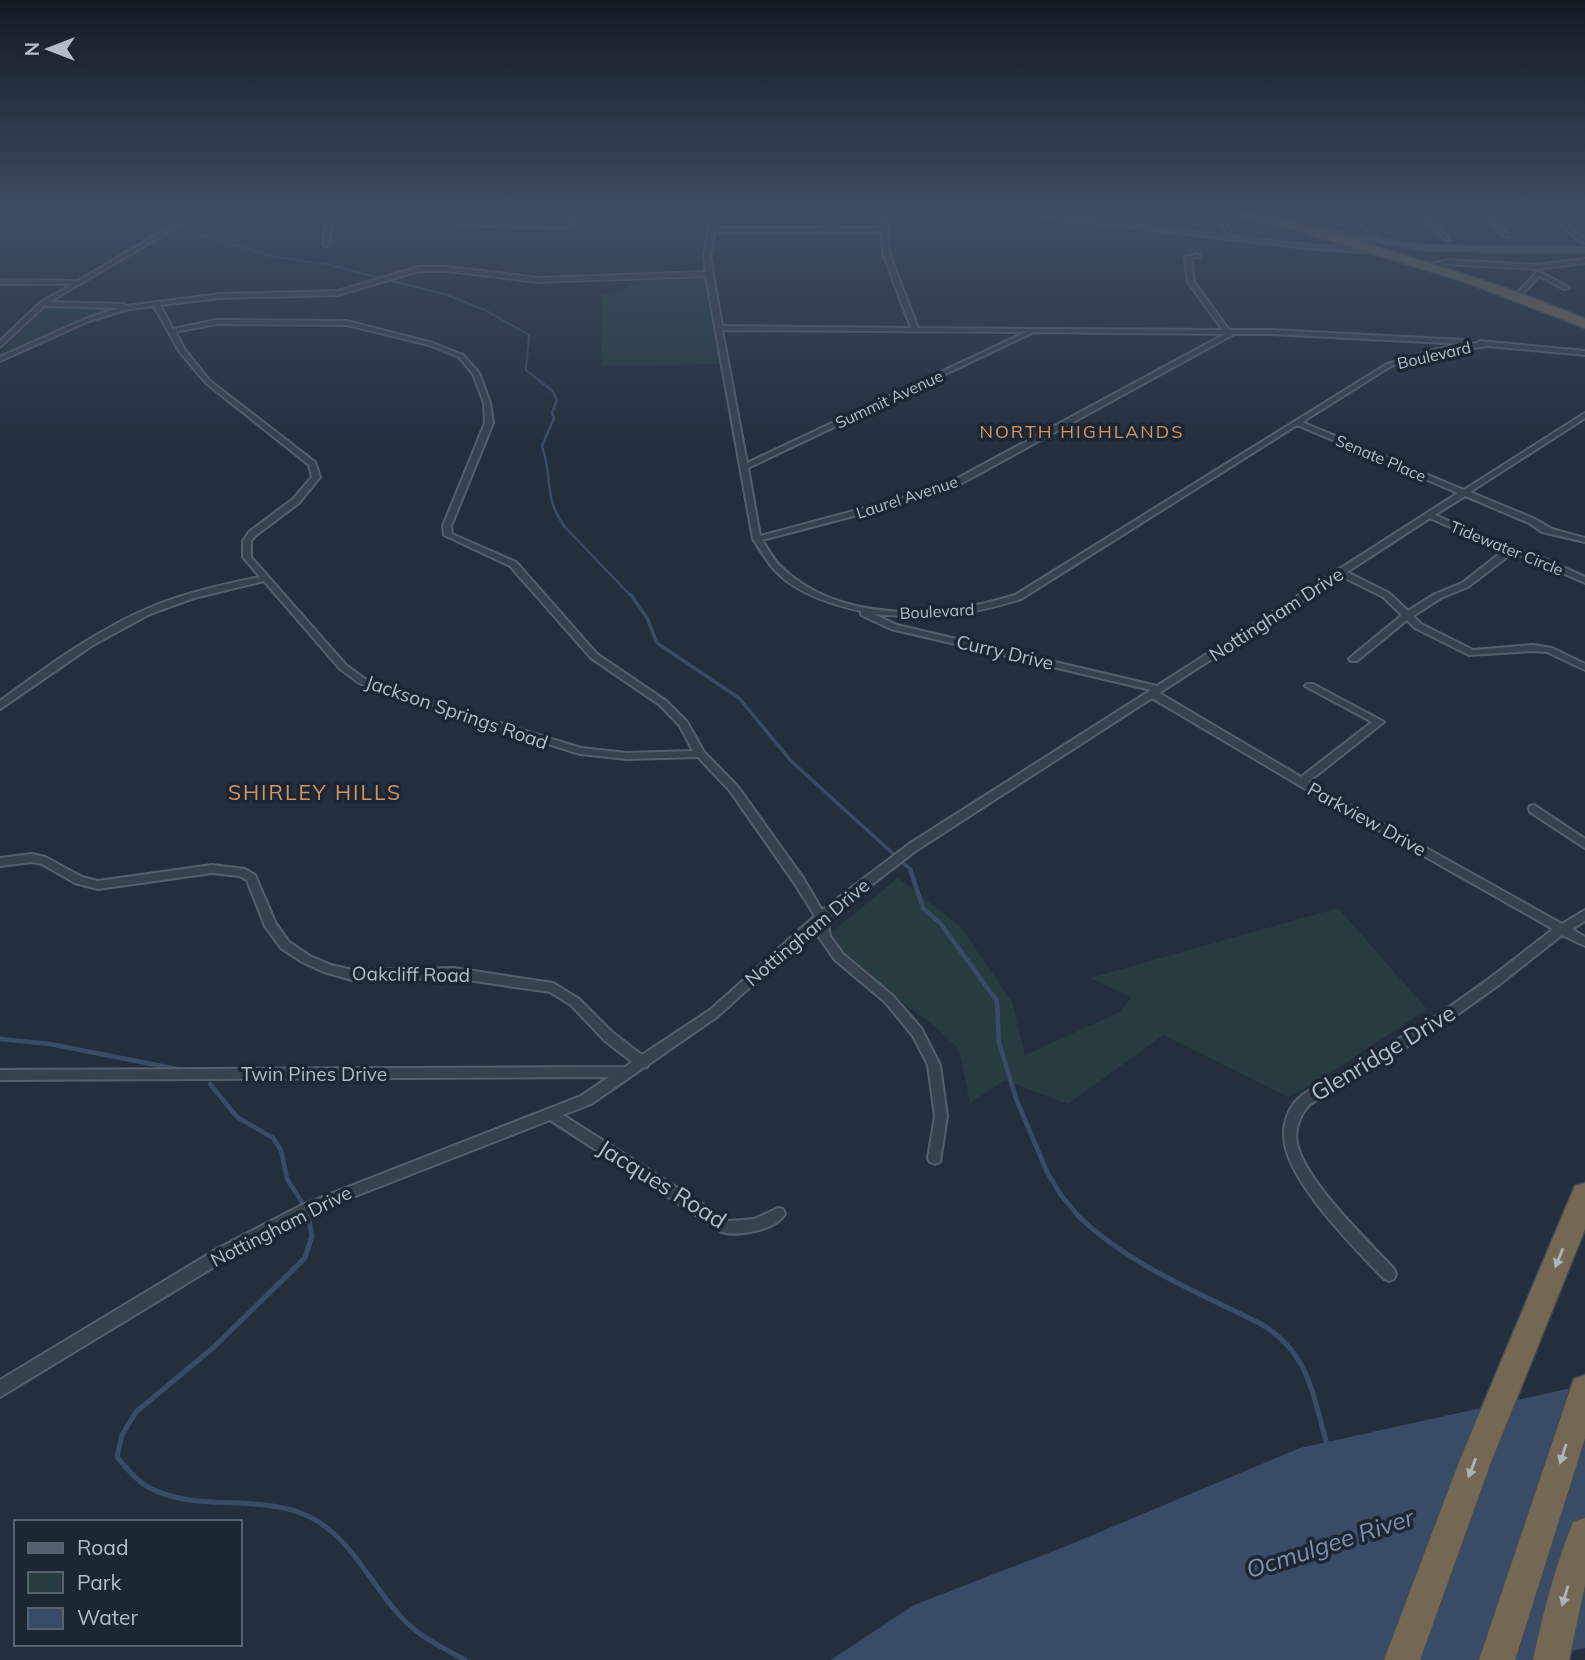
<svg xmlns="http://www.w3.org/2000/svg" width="1585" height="1660" font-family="Mulish,sans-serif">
<rect width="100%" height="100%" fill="#242f3e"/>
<g fill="#263c3f">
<path d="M59,212H132L137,220L122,236L38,237L33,234Z"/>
<path d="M706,277L727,364L602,366L601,295L624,289L633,281Z"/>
<path d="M46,307L113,309L57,329L0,357V353Z"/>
<path d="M898,878L961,927L1012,1002L1025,1055L1120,1012L1131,997L1090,978L1338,908L1427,1009L1317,1082L1288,1097L1163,1035L1068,1104L1005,1080L970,1103L959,1049L933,1025L821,941Z"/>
</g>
<path fill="#394c67" d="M1585,1385V1648L1532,1660H831L914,1605L1064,1547L1300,1448Z"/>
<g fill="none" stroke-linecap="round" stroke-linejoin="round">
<path stroke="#394c67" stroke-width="2" d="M199,234L271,256L330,265L447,295L485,310L529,335L526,370L541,382"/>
<path stroke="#394c67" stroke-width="2.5" d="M539,380L552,391L557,400L552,413L554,418L542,446C553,477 543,496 564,526L632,597"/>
<path stroke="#394c67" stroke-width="3.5" d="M631,595L647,618L657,643L739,698L791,761L911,870"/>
<g stroke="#394c67" stroke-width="4.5">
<path d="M910,869L923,908L940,923L997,1001L999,1043L1017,1101L1047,1172L1061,1195L1080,1218"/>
<path d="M0,1039L50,1044L177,1069"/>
<path d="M210,1084L237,1117L273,1138L281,1150L287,1179L303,1204"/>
</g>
<g stroke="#394c67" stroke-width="5">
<path d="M1078,1216C1132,1267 1196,1291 1261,1324C1311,1354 1312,1396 1328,1447"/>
<path d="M309,1220L312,1236L305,1258L214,1347L136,1412L122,1435L117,1457C126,1467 135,1480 148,1487C197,1514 259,1492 310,1517C352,1538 371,1586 403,1619C420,1637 443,1648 465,1660"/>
</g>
<g stroke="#565f6c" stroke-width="4">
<g id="street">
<path d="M195,212H202L49,302L123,304L126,306L220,294L338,291L419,267H448L538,278L706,272L704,256L711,212H717L714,228H826L825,212H831L832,228H882L880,212H886L889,253L918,328L1223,330L1188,282L1185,257L1197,254L1200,256L1199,257L1191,258L1194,282L1229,330H1272L1464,340L1467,342L1464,344L1272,334H1234L964,482L923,498L762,540C768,549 773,559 780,566C840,625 942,618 1015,595L1387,364L1437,349L1477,343L1480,341L1585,351V355L1488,346L1438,353L1391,366L1302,422L1464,490L1585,413V418L1470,492L1535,519L1552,529L1585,538V542L1542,532L1529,523L1465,496L1435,515L1511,549L1532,553L1585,577V583L1527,557L1511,554L1468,587L1441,598L1413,616L1421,624L1473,650L1533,645L1552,648L1585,664V670L1547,652L1533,651L1469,655L1415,628L1407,620L1357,661H1351L1349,659L1351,657L1402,615L1383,597L1341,576L1159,693L1301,777L1372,722L1305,686L1307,684H1313L1384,722L1308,782L1562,924L1585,910V921L1572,929L1585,937V946L1562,935L1500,984L1458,1014L1395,1054L1310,1104C1300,1115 1294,1129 1297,1144C1306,1182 1367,1240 1394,1269L1396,1274L1394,1279L1389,1281L1384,1279C1355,1248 1285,1180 1284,1136C1283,1123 1289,1107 1299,1098C1308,1090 1321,1084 1331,1079C1356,1064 1381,1050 1405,1035C1458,1004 1505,967 1553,929L1297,784L1152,698L917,850L827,919L830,936L843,954L893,996L921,1028L940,1065L947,1116L940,1162L935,1164L930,1162L928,1158L935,1116L928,1065L913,1036L885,1002L835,960L819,937L817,927L718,1016L649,1064L647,1067L643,1068L591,1104L563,1115L729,1221L754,1219L778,1208L783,1209L785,1214C776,1230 738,1237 722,1232L550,1120L312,1213L227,1259L0,1397V1380L217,1249L302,1205L581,1096L609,1077L0,1080V1070L625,1067L632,1062L604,1040L571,1005L550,992L454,978L352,980L324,972L302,962L281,948L265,926L247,880L239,876L212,873L98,889L75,883L42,864L32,862L0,866V858L32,854L45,857L82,877L98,881L212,865L245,869L255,875L276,924L289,942L310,956L331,965L352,970L454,968L553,983L579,999L612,1032L642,1055L710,1010L815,916L795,884L730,791L698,757L627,759L580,754L377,691L359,683L340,669L264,581L194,598L150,614L93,645L0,709V701C49,665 99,628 156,605C189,592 225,584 260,577L243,557V541L249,532L293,499L312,477L309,465L206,383L179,351L154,306L129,309L89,321L0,361V357L85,319L119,308L44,306L0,347V341L40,303L73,284H0V280L78,281ZM714,232H882L883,253L911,328L722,326L710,256ZM419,271H448L538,282L706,276L753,539C759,548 765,558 772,567C792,592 830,604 861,611V615L891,629L1151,690L909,844L822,910L803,878L738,787L704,752L687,722L666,701L597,654L516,562L452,534L451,526L493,423L490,403L479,373L463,355L433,343L347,321L216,320L173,329L160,305L220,298L338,295ZM216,324L347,325L429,345L459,357L473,374L484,403L485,423L443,526L444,535L510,566L591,658L660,705L680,726L693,751L627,753L581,748L383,687L365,679L346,665L251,557V541L255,536L299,503L320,477L315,462L210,381L185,350L175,332ZM722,330L1026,332L747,463ZM1034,332L1225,334L958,478L917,494L760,536L748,468ZM1297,425L1458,493L1157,686L897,625L874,614C931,619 967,616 1021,599ZM1430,518L1503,551L1462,583L1435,594L1408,611L1389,593L1347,572Z"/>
<path d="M328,212H334L329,244L326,246L323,244Z"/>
<path d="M573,212H578L574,224L567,228L459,225L456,223L459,221L566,224L570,222Z"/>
<path d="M1214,212H1219L1235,239H1231Z"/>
<path d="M1352,212H1357L1375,234V236H1371Z"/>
<path d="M1418,212H1423L1449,238V240H1445Z"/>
<path d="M1480,212H1486L1509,235V237H1505Z"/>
<path d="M1546,212H1552L1585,240V243H1582Z"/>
<path d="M1585,259V263L1536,269L1447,264L1428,268L1425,266L1447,260L1536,265Z"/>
<path d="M1538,271L1568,287L1569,288L1564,289L1539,276L1519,297H1515V295Z"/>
<path d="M1534,805L1585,839V848L1530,812L1529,809L1530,806Z"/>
</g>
</g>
<g stroke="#565f6c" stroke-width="3">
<path id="secondary" d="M995,212H1024L1310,245L1374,247L1378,250L1374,253L1310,249Z"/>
</g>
<g stroke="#414a57" stroke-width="3">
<path id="primary" d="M1316,227L1425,245L1585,247V253L1425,251L1313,232L1311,230Z"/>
</g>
<g stroke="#434c59" stroke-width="3">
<g id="highway">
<path d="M1224,212C1277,212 1331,233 1381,248C1450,270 1519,290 1585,319V328L1462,281L1308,234Z"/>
<path d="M1585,1183V1229L1491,1462L1420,1660H1384L1459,1462L1571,1195L1575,1186Z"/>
<path d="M1585,1375V1438L1515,1660H1479L1570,1390L1574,1379Z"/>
<path d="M1585,1518V1585L1569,1660H1533C1543,1613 1555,1567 1573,1522Z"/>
</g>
</g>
<use href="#street" fill="#38414e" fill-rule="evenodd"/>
<use href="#secondary" fill="#465061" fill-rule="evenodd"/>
<use href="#primary" fill="#56606e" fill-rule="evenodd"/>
<use href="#highway" fill="#746855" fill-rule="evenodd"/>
</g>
<defs><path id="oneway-solid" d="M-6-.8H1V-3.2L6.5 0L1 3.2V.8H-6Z" transform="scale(1.75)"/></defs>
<g fill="#aeb4bd">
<use href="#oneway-solid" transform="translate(1559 1258) rotate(112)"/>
<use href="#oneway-solid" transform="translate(1563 1454) rotate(108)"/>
<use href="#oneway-solid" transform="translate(1472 1468) rotate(111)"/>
<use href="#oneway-solid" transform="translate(1565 1596) rotate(107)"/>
</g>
<linearGradient id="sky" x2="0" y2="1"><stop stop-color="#141a22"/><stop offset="0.48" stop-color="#3f4d63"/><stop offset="1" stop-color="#3f4d63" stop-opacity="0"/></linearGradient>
<rect width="1585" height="445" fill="url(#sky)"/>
<g text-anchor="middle" stroke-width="7" stroke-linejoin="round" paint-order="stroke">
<g font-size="16" fill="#b4bcc9" stroke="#1d2633">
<text transform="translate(1434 355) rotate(-13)" y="6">Boulevard</text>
<text transform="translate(889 399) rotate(-25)" y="6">Summit Avenue</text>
<text transform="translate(1381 458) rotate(23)" y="6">Senate Place</text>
<text transform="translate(907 497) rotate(-18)" y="6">Laurel Avenue</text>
<text transform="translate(1507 548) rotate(22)" y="6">Tidewater Circle</text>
<text transform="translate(937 611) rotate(-3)" y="6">Boulevard</text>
</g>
<g font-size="18" letter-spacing="2" fill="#d59563" stroke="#1d2633">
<text x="1082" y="438">NORTH HIGHLANDS</text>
</g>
<g font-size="19" fill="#b4bcc9" stroke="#1d2633">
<text transform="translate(1276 614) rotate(-33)" y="7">Nottingham Drive</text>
<text transform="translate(1005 652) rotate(13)" y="7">Curry Drive</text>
<text transform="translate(457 712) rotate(19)" y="7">Jackson Springs Road</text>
<text transform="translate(1367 819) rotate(29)" y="7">Parkview Drive</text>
<text transform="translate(807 932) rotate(-40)" y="7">Nottingham Drive</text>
<text transform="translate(411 974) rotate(1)" y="7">Oakcliff Road</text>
<text x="314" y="1081">Twin Pines Drive</text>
<text transform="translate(281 1226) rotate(-27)" y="7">Nottingham Drive</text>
</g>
<g font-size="21" letter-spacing="2" fill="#d59563" stroke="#1d2633">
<text x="315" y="800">SHIRLEY HILLS</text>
</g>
<g font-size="23" fill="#b4bcc9" stroke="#1d2633">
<text transform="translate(1383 1053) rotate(-31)" y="8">Glenridge Drive</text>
<text transform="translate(662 1184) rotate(32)" y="8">Jacques Road</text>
</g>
<g font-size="24" font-style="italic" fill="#7c92b1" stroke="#1d2633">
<text transform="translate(1330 1544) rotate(-18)" y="8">Ocmulgee River</text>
</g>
</g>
<rect x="14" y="1520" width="228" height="126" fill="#1d2633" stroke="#59626f" stroke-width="2"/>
<rect x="28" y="1543" width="35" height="10" fill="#56606e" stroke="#59626f" stroke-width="2"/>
<text x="77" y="1555" font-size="21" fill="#b4bcc9">Road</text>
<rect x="28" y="1572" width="35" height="21" fill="#263c3f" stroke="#59626f" stroke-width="2"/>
<text x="77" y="1590" font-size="21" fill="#b4bcc9">Park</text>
<rect x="28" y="1608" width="35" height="21" fill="#394c67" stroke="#59626f" stroke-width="2"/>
<text x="77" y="1625" font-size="21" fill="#b4bcc9">Water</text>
<g transform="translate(49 49) rotate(270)" stroke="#1d2633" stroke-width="5" paint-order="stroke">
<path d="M0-5L12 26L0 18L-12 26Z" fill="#b4bcc9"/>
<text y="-10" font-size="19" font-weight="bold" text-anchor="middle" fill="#b4bcc9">N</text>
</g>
</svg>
